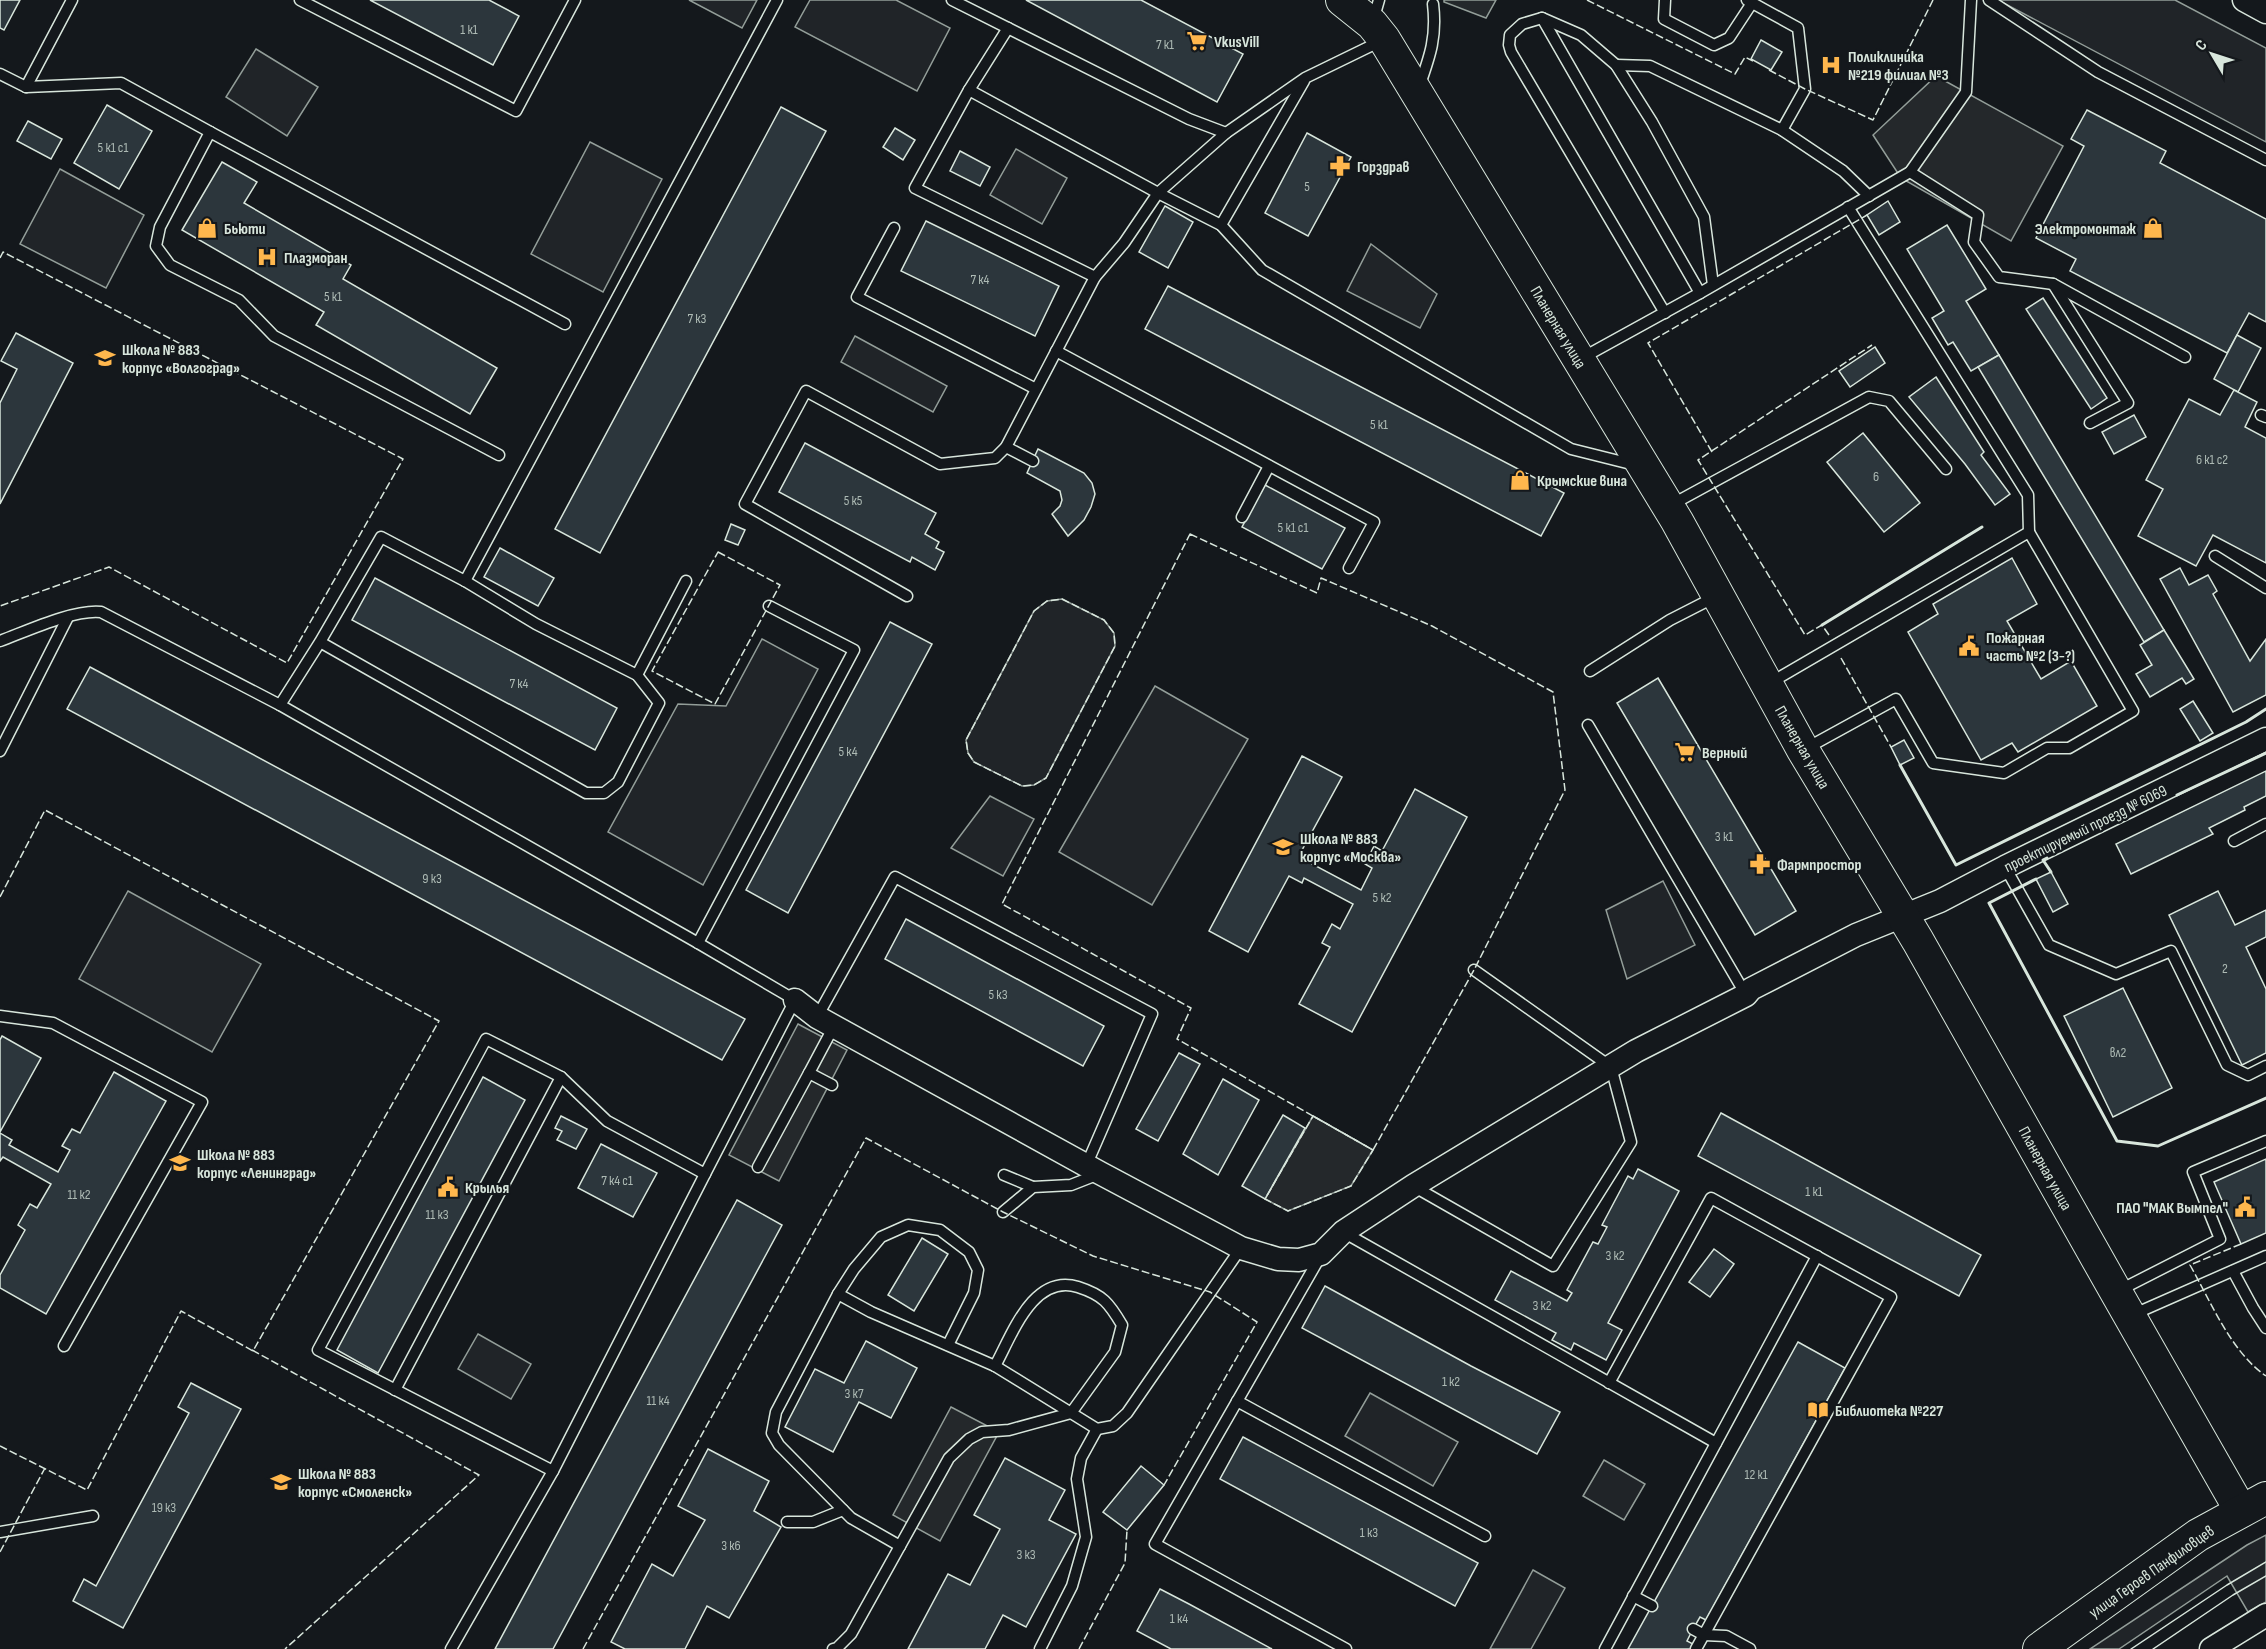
<svg xmlns="http://www.w3.org/2000/svg" width="2266" height="1649" font-family="'Sofia Sans Condensed',sans-serif">
<rect width="100%" height="100%" fill="#14181c"/>
<g fill="#202428" stroke="#939e99" stroke-width="1.5">
<path d="M689,0H757L742,28Z"/>
<path d="M810,0H896L950,28L917,91L795,27Z"/>
<path d="M1998,0H2175L2266,48V142Z"/>
<path d="M256,49L318,87L287,136L226,97Z"/>
<path d="M590,142L662,179L603,292L531,254Z"/>
<path d="M1016,149L1067,178L1042,224L990,195Z"/>
<path d="M60,169L144,215L106,288L20,244Z"/>
<path d="M1371,244L1437,294L1420,328L1347,291Z"/>
<path d="M855,336L947,386L933,412L841,362Z"/>
<path d="M1062,599L1104,620L1114,633L1115,646L1046,778L1034,785L1022,786L974,762L968,753L966,740L1034,611L1047,601Z"/>
<path d="M762,639L818,669L703,885L608,832L678,704L726,706Z"/>
<path d="M1155,686L1248,739L1152,905L1059,852Z"/>
<path d="M990,796L1034,819L1003,876L951,848Z"/>
<path d="M1663,881L1695,945L1627,979L1606,910Z"/>
<path d="M128,891L261,964L212,1052L79,979Z"/>
<path d="M478,1334L531,1364L511,1399L458,1369Z"/>
<path d="M1370,1393L1458,1442L1433,1486L1345,1436Z"/>
<path d="M1604,1460L1645,1484L1624,1520L1583,1496Z"/>
<path d="M2266,1535V1602L2248,1612L2227,1576L2119,1649H2090L2247,1545Z"/>
<path d="M1533,1570L1565,1588L1531,1649H1490Z"/>
</g>
<g fill="#24282b" stroke="#939e99" stroke-width="1.5">
<path d="M1444,0H1496L1486,18L1444,2Z"/>
<path d="M1936,76L2063,146L2011,241L1901,178L1873,135Z"/>
<path d="M798,1024L847,1050L779,1181L729,1155Z"/>
<path d="M1313,1116L1373,1150L1351,1186L1288,1211L1265,1199Z"/>
<path d="M951,1407L999,1432L940,1541L893,1515Z"/>
</g>
<g fill="#2c363c" stroke="#d8e6dc" stroke-width="1.5">
<path d="M0,0H20L4,30L0,28Z"/>
<path d="M370,0H489L519,16L493,65Z"/>
<path d="M1026,0H1141L1243,54L1217,102Z"/>
<path d="M1761,40L1782,52L1771,70L1751,59Z"/>
<path d="M107,105L152,131L119,189L74,163Z"/>
<path d="M781,107L826,131L600,553L555,529Z"/>
<path d="M2087,110L2166,151L2160,163L2266,219V322L2249,313L2227,353L2070,271L2076,259L2036,238L2084,146L2071,139Z"/>
<path d="M28,121L62,139L51,159L17,141Z"/>
<path d="M895,128L915,140L903,160L883,147Z"/>
<path d="M1307,133L1351,157L1308,236L1265,213Z"/>
<path d="M960,151L990,167L980,186L950,171Z"/>
<path d="M222,162L257,182L244,203L351,265L343,279L497,368L470,414L316,325L324,312L182,230Z"/>
<path d="M1888,201L1900,222L1879,235L1867,215Z"/>
<path d="M1165,206L1193,222L1168,268L1139,252Z"/>
<path d="M926,221L1059,286L1035,336L901,271Z"/>
<path d="M1947,225L1986,289L1966,301L1999,355L1971,371L1953,342L1948,345L1932,318L1944,311L1907,249Z"/>
<path d="M1168,286L1564,493L1541,536L1145,329Z"/>
<path d="M2043,298L2107,398L2091,409L2026,309Z"/>
<path d="M16,333L73,363L0,504V403L17,369L1,361Z"/>
<path d="M2237,335L2261,348L2238,392L2214,379Z"/>
<path d="M1875,347L1885,363L1850,387L1839,371Z"/>
<path d="M1999,355L2164,630L2144,642L1978,367Z"/>
<path d="M1936,377L1984,452L1981,455L2010,494L1995,505L1965,464L1909,397Z"/>
<path d="M2234,390L2257,402L2245,427L2266,438V563L2213,535L2196,566L2138,536L2163,489L2146,480L2189,399L2220,415Z"/>
<path d="M2134,415L2146,437L2114,454L2102,432Z"/>
<path d="M1863,433L1920,503L1884,532L1827,462Z"/>
<path d="M805,443L936,513L925,534L939,542L936,548L944,552L935,570L912,557L910,562L779,492Z"/>
<path d="M1038,449L1084,473L1092,483L1095,494L1091,507L1084,520L1068,536L1052,514L1060,506L1062,500L1060,491L1027,473Z"/>
<path d="M1265,485L1345,528L1322,569L1242,527Z"/>
<path d="M731,524L745,530L738,545L725,540Z"/>
<path d="M500,548L554,578L538,606L484,577Z"/>
<path d="M2012,558L2037,604L2007,621L2041,679L2071,661L2097,706L2018,752L2012,743L1981,760L1908,632L1938,614L1933,604Z"/>
<path d="M2180,568L2189,585L2208,575L2217,591L2213,594L2250,661L2266,639V695L2233,712L2160,579Z"/>
<path d="M375,578L617,708L595,750L352,620Z"/>
<path d="M890,622L932,644L788,913L746,890Z"/>
<path d="M2164,630L2194,679L2186,684L2182,678L2150,697L2136,674L2152,665L2140,645Z"/>
<path d="M90,667L745,1019L722,1060L67,709Z"/>
<path d="M1658,678L1796,911L1755,935L1617,703Z"/>
<path d="M2193,701L2213,733L2200,741L2180,709Z"/>
<path d="M1904,740L1914,758L1900,765L1891,747Z"/>
<path d="M1302,756L1342,777L1301,852L1314,859L1312,864L1361,890L1372,868L1365,864L1374,846L1382,851L1415,789L1467,817L1352,1032L1299,1004L1330,947L1322,943L1332,924L1340,929L1353,904L1304,878L1302,883L1289,876L1248,952L1209,931Z"/>
<path d="M2266,771V796L2244,807L2245,810L2209,828L2213,834L2131,874L2116,844Z"/>
<path d="M2051,872L2068,904L2053,912L2036,879Z"/>
<path d="M2218,891L2235,925L2266,910V937L2246,947L2266,989V1053L2242,1065L2169,915Z"/>
<path d="M906,919L1104,1026L1083,1066L885,959Z"/>
<path d="M2123,988L2172,1088L2113,1117L2064,1016Z"/>
<path d="M2,1036L41,1058L0,1132V1040Z"/>
<path d="M1179,1053L1200,1064L1158,1141L1136,1129Z"/>
<path d="M114,1072L166,1101L46,1314L0,1288V1275L25,1230L18,1225L30,1204L37,1208L51,1184L3,1157L0,1161V1133L12,1140L9,1145L58,1172L70,1150L62,1146L72,1129L80,1133Z"/>
<path d="M483,1077L525,1100L378,1373L337,1350Z"/>
<path d="M1223,1079L1259,1100L1218,1175L1183,1154Z"/>
<path d="M1721,1113L1981,1255L1959,1296L1698,1156Z"/>
<path d="M1283,1115L1305,1128L1265,1199L1242,1186Z"/>
<path d="M561,1116L587,1129L576,1149L557,1140L562,1131L555,1128Z"/>
<path d="M601,1144L657,1173L633,1217L578,1188Z"/>
<path d="M2266,1159V1233L2241,1244L2214,1182Z"/>
<path d="M1638,1169L1679,1191L1608,1323L1622,1330L1606,1360L1574,1343L1571,1350L1552,1340L1556,1333L1495,1300L1511,1271L1567,1301L1572,1293L1567,1290L1593,1242L1598,1244L1607,1227L1602,1225L1628,1176L1633,1179Z"/>
<path d="M737,1200L782,1225L553,1649H495Z"/>
<path d="M922,1238L948,1254L914,1311L888,1295Z"/>
<path d="M1714,1249L1734,1264L1710,1297L1689,1282Z"/>
<path d="M1325,1286L1471,1366L1560,1412L1537,1454L1302,1328Z"/>
<path d="M866,1341L917,1368L891,1418L859,1402L833,1452L785,1427L815,1369L844,1383Z"/>
<path d="M1798,1342L1845,1368L1706,1620L1700,1617L1693,1629L1687,1641L1693,1644L1691,1649H1628Z"/>
<path d="M191,1383L241,1409L123,1628L73,1601L84,1579L96,1586L189,1413L178,1407Z"/>
<path d="M1243,1437L1478,1563L1455,1606L1220,1479Z"/>
<path d="M708,1449L769,1481L754,1511L781,1527L729,1618L707,1606L685,1649H625L611,1642L652,1564L673,1576L705,1520L678,1506Z"/>
<path d="M1005,1458L1065,1490L1049,1520L1076,1534L1026,1627L1003,1615L985,1649H908L948,1574L970,1585L1000,1529L974,1515Z"/>
<path d="M1141,1466L1164,1485L1127,1530L1103,1512Z"/>
<path d="M1160,1589L1189,1604L1272,1649H1171L1137,1631Z"/>
</g>
<g fill="none" stroke-linecap="round" stroke-linejoin="round">
<g stroke="#d8e6dc" stroke-width="13">
<g id="service">
<path d="M300,0L516,111L575,0"/>
<path d="M952,0L1189,119L1226,133"/>
<path d="M1665,0L1664,19L1714,45L1729,38L1752,3"/>
<path d="M1747,0L1798,28L1805,89L1782,130"/>
<path d="M1989,0L2098,72L2266,160"/>
<path d="M1542,18L1700,293"/>
<path d="M1373,21L1379,0"/>
<path d="M1008,28L969,90L915,188L1095,277"/>
<path d="M1616,65L1650,66L1782,130L1843,171L1869,196"/>
<path d="M0,74L26,87L121,83L210,132L160,227L156,246L170,265L239,300L274,336L499,455"/>
<path d="M26,87L72,0"/>
<path d="M1419,87C1430,56 1437,37 1433,4"/>
<path d="M969,90L1158,193L1221,225L1262,270L1571,449L1635,465"/>
<path d="M210,132L565,324"/>
<path d="M1910,172L1978,215L1974,242L1999,277L2053,284L2185,357"/>
<path d="M1848,207L2028,495L2029,532"/>
<path d="M1221,225L1304,81"/>
<path d="M894,228L857,297L1036,389"/>
<path d="M2053,284L2128,403L2090,423"/>
<path d="M1665,313L1511,52L1509,45L1510,35L1522,24L1542,18L1581,35L1616,65L1652,122L1704,217L1713,285"/>
<path d="M1056,351L1374,522L1349,568"/>
<path d="M1582,358L1700,293L1910,172L1966,92L1971,0"/>
<path d="M2261,415L2266,417"/>
<path d="M1006,447L1033,461"/>
<path d="M1671,505L1869,397L1889,401L1946,469"/>
<path d="M1242,517L1269,466"/>
<path d="M2215,556L2266,588"/>
<path d="M465,581L777,0"/>
<path d="M907,596L745,504L806,391L940,464L995,458L1006,447L1095,277L1124,243L1158,193L1226,133L1305,78L1381,41"/>
<path d="M0,641C27,631 74,609 101,612L280,705L698,943L795,1000L705,1174L607,1121L561,1077L486,1039L318,1350L553,1471"/>
<path d="M1590,671L1670,620L1715,597"/>
<path d="M637,675L686,581"/>
<path d="M1770,683L2029,532L2133,711L2069,748H2047L2004,773L1933,763L1896,699L1805,749"/>
<path d="M280,705L320,642L381,537L465,581L536,624L637,675L659,703L618,782L604,793H586L320,642"/>
<path d="M1588,725L1746,995"/>
<path d="M0,751L68,617"/>
<path d="M2234,841L2266,824"/>
<path d="M2005,867L2049,945L2116,974L2171,951L2227,1065L2248,1075L2266,1066"/>
<path d="M698,943L854,650L769,606"/>
<path d="M0,1016L53,1023L202,1102L64,1346"/>
<path d="M817,1017L895,877L1152,1014L1086,1166"/>
<path d="M832,1085L809,1073L834,1026"/>
<path d="M758,1167L809,1073"/>
<path d="M1004,1175L1033,1187"/>
<path d="M1413,1186L1553,1266L1631,1142L1611,1067L1474,970"/>
<path d="M1003,1212L1033,1187L1071,1185L1099,1174"/>
<path d="M1343,1232L1716,1443"/>
<path d="M1320,1257L1155,1544L1346,1649"/>
<path d="M2233,1271L2253,1308L2266,1328"/>
<path d="M2118,1291L2220,1239L2193,1172L2266,1141"/>
<path d="M838,1294L871,1312L995,1366L1097,1429L1113,1426L1127,1413L1241,1248"/>
<path d="M2132,1315L2266,1256"/>
<path d="M1609,1383L1711,1198L1891,1297L1696,1649"/>
<path d="M395,1390L561,1077"/>
<path d="M1237,1401L1485,1536"/>
<path d="M787,1522H813L843,1510"/>
<path d="M0,1532L93,1516"/>
<path d="M900,1546L851,1518L779,1445L772,1433L776,1412L838,1294L854,1269L881,1237L908,1225L940,1230L969,1252L978,1270L974,1293L948,1345"/>
<path d="M1633,1596L1652,1606"/>
<path d="M1693,1629L1704,1635L1726,1636L1750,1649"/>
<path d="M451,1649L553,1471L705,1174"/>
<path d="M833,1649L837,1648L851,1634L949,1458L969,1439L982,1432L1009,1430L1071,1413L1115,1352L1122,1325C1109,1303 1103,1295 1078,1287C1033,1273 1012,1335 995,1366"/>
<path d="M1040,1649L1072,1586L1086,1537L1077,1479L1081,1458L1097,1429"/>
<path d="M1605,1649L1817,1256"/>
</g>
</g>
<g stroke="#d8e6dc" stroke-width="25">
<g id="minor">
<path d="M2244,0L2266,12"/>
<path d="M795,1000L817,1017L1100,1173L1241,1248L1278,1259L1299,1260L1321,1254L1343,1232L1413,1186L1636,1051L1746,995L1751,989L1856,935L1940,901L2005,867L2266,739"/>
<path d="M2211,1649L2266,1615"/>
</g>
</g>
<g stroke="#d8e6dc" stroke-width="34">
<g id="secondary">
<path d="M1342,0L1372,24L1384,39L1677,521L1803,750L1918,941L2116,1292L2241,1511"/>
<path d="M2039,1649L2198,1535L2266,1498"/>
</g>
</g>
<use href="#service" stroke="#14181c" stroke-width="10"/>
<use href="#minor" stroke="#14181c" stroke-width="22"/>
<use href="#secondary" stroke="#14181c" stroke-width="32"/>
<g stroke="#d8e6dc" stroke-width="1.5">
<path d="M2131,1649L2227,1585L2266,1562"/>
<path d="M2153,1649L2233,1595L2266,1576"/>
</g>
<g stroke="#d8e6dc" stroke-width="1.5" stroke-dasharray="8 3" stroke-linecap="butt">
<path d="M1587,0L1735,74L1745,57L1753,61"/>
<path d="M1769,70L1805,89L1873,120L1933,0"/>
<path d="M0,258L3,252L403,459L287,663L109,567L0,606"/>
<path d="M1712,452L1648,343L1867,215"/>
<path d="M1190,534L1317,593L1321,578L1432,626L1553,692L1565,790L1474,970L1373,1150L1177,1039L1191,1008L1002,904Z"/>
<path d="M718,552L780,585L715,704L652,671Z"/>
<path d="M1062,599L1104,620L1114,633L1115,646L1046,778L1034,785L1022,786L974,762L968,753L966,740L1034,611L1047,601Z"/>
<path d="M1829,635L1822,625L1805,635L1698,460L1872,345"/>
<path d="M1841,658L1891,747"/>
<path d="M0,897L45,810L439,1021L253,1351L181,1311L87,1490L0,1446"/>
<path d="M1313,1116L1373,1150L1351,1186L1288,1211L1265,1199Z"/>
<path d="M2241,1244L2190,1265C2211,1302 2231,1352 2266,1376"/>
<path d="M252,1350L479,1475L285,1649"/>
<path d="M0,1552L45,1468"/>
<path d="M583,1649L866,1138L1003,1212L1093,1256L1210,1292L1257,1322L1164,1485"/>
<path d="M1079,1649L1125,1563L1127,1530"/>
</g>
<g stroke="#d8e6dc" stroke-width="3">
<path d="M1822,625L1982,527"/>
<path d="M1900,765L1956,865L2246,722L2266,709"/>
<path d="M2177,795L2266,753"/>
<path d="M2047,858L2043,860L2051,872"/>
<path d="M2036,879L1989,903L2117,1141L2158,1146L2266,1098"/>
</g>
</g>
<defs>
<g id="supermarket-bare" transform="scale(1.62)"><path d="M-6-5.5h2.5l.6 2H6L4.5 2H-2.5L-4.4-4H-6ZM-1.5 3.2a1.3 1.3 0 1 0 .1 0ZM3 3.2a1.3 1.3 0 1 0 .1 0Z" fill="#ffb74d" stroke="#14181c" stroke-width="2.5" paint-order="stroke"/></g>
<g id="hospital-bare" transform="scale(1.62)"><path d="M-5-5h3v3.5h4V-5h3V5h-3V1.5h-4V5h-3Z" fill="#ffb74d" stroke="#14181c" stroke-width="2.5" paint-order="stroke"/></g>
<g id="pharmacy-bare" transform="scale(1.62)"><path d="M-2-6h4v4h4v4h-4v4h-4v-4h-4v-4h4Z" fill="#ffb74d" stroke="#14181c" stroke-width="2.5" paint-order="stroke"/></g>
<g id="shop-bare" transform="scale(1.62)"><path d="M-5-2.5h2.3a2.7 3.5 0 0 1 5.4 0H5L5.5 6h-11ZM-1.5-2.5h3a1.5 2.3 0 0 0-3 0Z" fill="#ffb74d" stroke="#14181c" stroke-width="2.5" paint-order="stroke"/></g>
<g id="school-bare" transform="scale(1.62)"><path d="M0-5L7-2L0 1L-7-2ZM-4 1L0 2.5L4 1V4Q0 6-4 4Z" fill="#ffb74d" stroke="#14181c" stroke-width="2.5" paint-order="stroke"/></g>
<g id="civic-bare" transform="scale(1.62)"><path d="M-.6-6.5H3V-4.5H.6V-3L4-1V1h2V6H-6V1h2V-1L-.6-3ZM-1.2 2.5V6h2.4V2.5Z" fill="#ffb74d" stroke="#14181c" stroke-width="2.5" paint-order="stroke"/></g>
<g id="library-bare" transform="scale(1.62)"><path d="M-6-4Q-3-5.5-.7-3.5V5Q-3 3-6 4ZM6-4Q3-5.5 .7-3.5V5Q3 3 6 4Z" fill="#ffb74d" stroke="#14181c" stroke-width="2.5" paint-order="stroke"/></g>
</defs>
<g fill-rule="evenodd">
<use href="#supermarket-bare" x="1197" y="41"/>
<use href="#hospital-bare" x="1831" y="65"/>
<use href="#pharmacy-bare" x="1340" y="166"/>
<use href="#shop-bare" x="207" y="228"/>
<use href="#shop-bare" x="2153" y="228"/>
<use href="#hospital-bare" x="267" y="257"/>
<use href="#school-bare" x="105" y="358"/>
<use href="#shop-bare" x="1520" y="480"/>
<use href="#civic-bare" x="1969" y="646"/>
<use href="#supermarket-bare" x="1685" y="752"/>
<use href="#school-bare" x="1283" y="847"/>
<use href="#pharmacy-bare" x="1760" y="864"/>
<use href="#school-bare" x="180" y="1163"/>
<use href="#civic-bare" x="448" y="1187"/>
<use href="#civic-bare" x="2245" y="1207"/>
<use href="#library-bare" x="1818" y="1410"/>
<use href="#school-bare" x="281" y="1482"/>
</g>
<g text-anchor="middle" stroke-width="4.5" stroke-linejoin="round" paint-order="stroke">
<g font-size="14" fill="#adbab4">
<text x="469" y="34">1 к1</text>
<text x="1165" y="49">7 к1</text>
<text x="113" y="152">5 к1 с1</text>
<text x="1307" y="191">5</text>
<text x="980" y="284">7 к4</text>
<text x="333" y="301">5 к1</text>
<text x="697" y="323">7 к3</text>
<text x="1379" y="429">5 к1</text>
<text x="2212" y="464">6 к1 с2</text>
<text x="1876" y="481">6</text>
<text x="853" y="505">5 к5</text>
<text x="1293" y="532">5 к1 с1</text>
<text x="519" y="688">7 к4</text>
<text x="848" y="756">5 к4</text>
<text x="1724" y="841">3 к1</text>
<text x="432" y="883">9 к3</text>
<text x="1382" y="902">5 к2</text>
<text x="2225" y="973">2</text>
<text x="998" y="999">5 к3</text>
<text x="2118" y="1057">вл2</text>
<text x="617" y="1185">7 к4 с1</text>
<text x="1814" y="1196">1 к1</text>
<text x="79" y="1199">11 к2</text>
<text x="437" y="1219">11 к3</text>
<text x="1615" y="1260">3 к2</text>
<text x="1542" y="1310">3 к2</text>
<text x="1451" y="1386">1 к2</text>
<text x="854" y="1398">3 к7</text>
<text x="658" y="1405">11 к4</text>
<text x="1756" y="1479">12 к1</text>
<text x="164" y="1512">19 к3</text>
<text x="1369" y="1537">1 к3</text>
<text x="731" y="1550">3 к6</text>
<text x="1026" y="1559">3 к3</text>
<text x="1179" y="1623">1 к4</text>
</g>
<g font-size="16" font-weight="bold" fill="#d8e6dc" stroke="#14181c" text-anchor="start">
<text x="1214" y="47">VkusVill</text>
<text x="1848" y="62">Поликлиника<tspan x="1848" dy="18">№219 филиал №3</tspan></text>
<text x="1357" y="172">Горздрав</text>
<text x="224" y="234">Бьюти</text>
<text x="2136" y="234" text-anchor="end">Электромонтаж</text>
<text x="284" y="263">Плазморан</text>
<text x="122" y="355">Школа № 883<tspan x="122" dy="18">корпус «Волгоград»</tspan></text>
<text x="1537" y="486">Крымские вина</text>
<text x="1986" y="643">Пожарная<tspan x="1986" dy="18">часть №2 (3-?)</tspan></text>
<text x="1702" y="758">Верный</text>
<text x="1300" y="844">Школа № 883<tspan x="1300" dy="18">корпус «Москва»</tspan></text>
<text x="1777" y="870">Фармпростор</text>
<text x="197" y="1160">Школа № 883<tspan x="197" dy="18">корпус «Ленинград»</tspan></text>
<text x="465" y="1193">Крылья</text>
<text x="2228" y="1213" text-anchor="end">ПАО "МАК Вымпел"</text>
<text x="1835" y="1416">Библиотека №227</text>
<text x="298" y="1479">Школа № 883<tspan x="298" dy="18">корпус «Смоленск»</tspan></text>
</g>
<g font-size="16" fill="#d8e6dc" stroke="#14181c">
<text transform="translate(1559 327) rotate(59)" y="6">Планерная улица</text>
<text transform="translate(1803 747) rotate(60)" y="6">Планерная улица</text>
<text transform="translate(2085 828) rotate(-26)" y="6">проектируемый проезд № 6069</text>
<text transform="translate(2046 1168) rotate(61)" y="6">Планерная улица</text>
<text transform="translate(2151 1571) rotate(-35)" y="6">улица Героев Панфиловцев</text>
</g>
</g>
<g transform="translate(2212 54) rotate(309)" stroke="#14181c" stroke-width="4.5" paint-order="stroke">
<path d="M0-4.5L10 22L0 15L-10 22Z" fill="#d8e6dc"/>
<text y="-9" font-size="16" font-weight="bold" text-anchor="middle" fill="#d8e6dc">С</text>
</g>
</svg>
